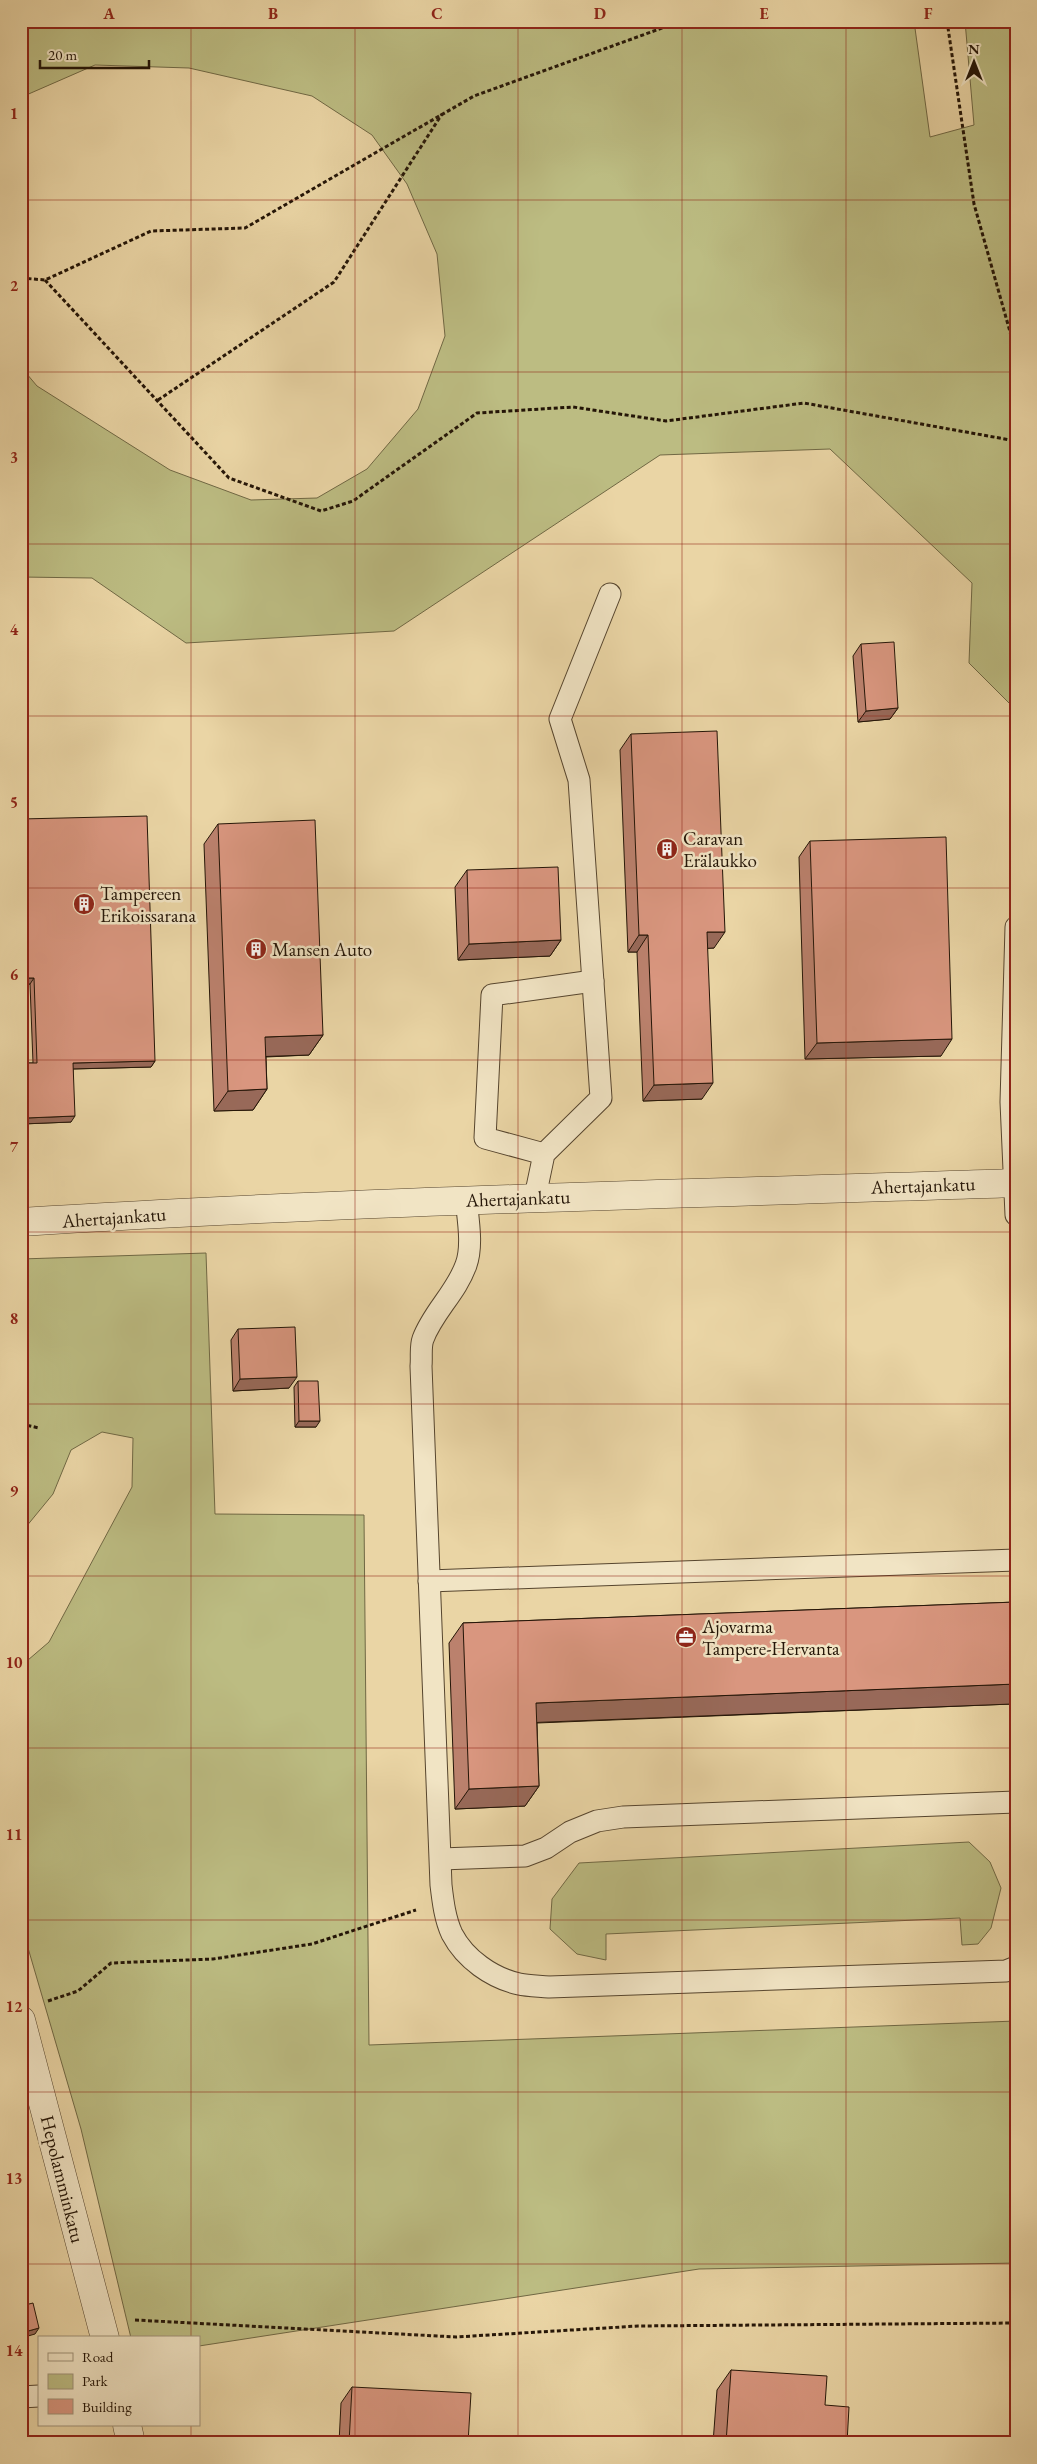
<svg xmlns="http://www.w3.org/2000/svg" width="1037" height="2464" font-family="'EB Garamond',serif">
<rect width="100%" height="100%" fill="#ead5a5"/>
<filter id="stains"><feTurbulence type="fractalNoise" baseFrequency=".004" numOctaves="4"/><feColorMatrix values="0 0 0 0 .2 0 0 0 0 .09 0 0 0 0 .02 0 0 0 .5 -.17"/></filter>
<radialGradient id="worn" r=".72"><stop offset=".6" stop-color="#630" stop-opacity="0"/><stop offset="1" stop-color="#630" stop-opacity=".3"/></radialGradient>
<g fill="#bcbc82" stroke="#706844">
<path d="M21,21H914L930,137L974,125L965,21H1016V710L969,663L972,583L830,449L660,455L394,631L186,643L92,578L21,577V367L37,386L170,470L251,500L317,498L367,469L418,409L445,336L437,254L407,184L372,135L312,96L189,68L95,65L24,96L21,100Z"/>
<path d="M206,1253L215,1514L364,1515L369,2045L1016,2021V2263L699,2269L199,2346V2338H131L81,2129L21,1924V1666L49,1642L132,1487L133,1438L102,1432L71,1450L53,1494L21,1533V1259Z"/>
<path d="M969,1842L990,1862L1001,1888L991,1928L978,1944L962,1945L960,1918L606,1934V1960L577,1954L550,1929L552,1899L579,1863Z"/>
</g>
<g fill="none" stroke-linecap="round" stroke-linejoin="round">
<g stroke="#56452e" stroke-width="23">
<g id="lane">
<path d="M1016,927L1011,1102L1016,1215"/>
<path d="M544,1154L485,1138L492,995L593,981"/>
<path d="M535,1197L544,1154L601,1098L579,780L560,719L610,594"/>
<path d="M466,1199C468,1219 473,1246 466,1265C456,1293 433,1312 423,1339C420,1347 422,1358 421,1366L441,1885C443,1902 445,1919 452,1934C465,1959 492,1978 519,1984C528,1986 539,1986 549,1987L1006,1971L1016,1967"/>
<path d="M429,1581L1016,1560"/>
<path d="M441,1859L525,1856L546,1848L570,1832L597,1821L623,1817L1016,1802"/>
<path d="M21,2397L39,2396"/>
</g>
</g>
<g stroke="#56452e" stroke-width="29">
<g id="street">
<path d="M21,1222C353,1201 684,1194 1016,1183"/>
<path d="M21,2020L105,2338"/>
<path d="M127,2425L131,2443"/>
</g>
</g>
<g stroke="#241507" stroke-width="3" stroke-dasharray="4 2.5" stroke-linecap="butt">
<path d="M947,21L974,204L1016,353"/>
<path d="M21,278L45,280L151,231L245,228L474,96L676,23L789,24L794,21"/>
<path d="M45,280L229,478L321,511L353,501L477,413L573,407L666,421L804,403L1016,441"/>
<path d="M158,400L334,282L442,114"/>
<path d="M21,1424L39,1428"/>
<path d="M48,2001L78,1991L111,1963L213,1959L312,1944L416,1910"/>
<path d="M135,2320L456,2337L638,2326L1016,2323"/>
</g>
<use href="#lane" stroke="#f1e4c4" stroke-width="21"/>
<use href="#street" stroke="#f1e4c4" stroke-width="28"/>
</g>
<g fill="#bb816d" stroke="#241507">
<path d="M861,644L898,708L890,719L858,722L853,656Z"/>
<path d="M631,734L714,948H707L702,1099L643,1101L637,952H628L620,750Z"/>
<path d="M21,819L155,1061L151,1067L73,1069L71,1122L22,1124L21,1068L25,1063H33L30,984H21Z"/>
<path d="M218,824L323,1035L309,1055L266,1057L267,1089L253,1110L214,1111L204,844Z"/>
<path d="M810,841L941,1056L805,1059L799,857Z"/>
<path d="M467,870L561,940L550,956L458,960L455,887Z"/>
<path d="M238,1329L289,1388L233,1391L231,1340Z"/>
<path d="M298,1381L316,1427H295L294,1387Z"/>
<path d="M1016,1602V1699L1012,1704L537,1723L539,1786L525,1806L455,1809L449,1643L463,1623Z"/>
<path d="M731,2370L825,2405L847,2443H713L717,2390Z"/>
<path d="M352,2387L468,2443H339L341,2403Z"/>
</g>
<g fill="#986959" stroke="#241507">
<path d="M898,708L890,719L858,722L866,711Z"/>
<path d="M707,932H725L714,948L695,949Z"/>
<path d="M639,935H648L637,952H628Z"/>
<path d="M561,940L550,956L458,960L469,944Z"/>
<path d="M21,978H34L30,984H21Z"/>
<path d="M323,1035L309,1055L251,1057L265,1037Z"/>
<path d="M952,1039L941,1056L805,1059L817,1043Z"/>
<path d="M155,1061L151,1067L69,1069L73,1063Z"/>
<path d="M713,1083L702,1099L643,1101L654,1085Z"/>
<path d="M267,1089L253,1110L214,1111L228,1091Z"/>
<path d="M75,1116L71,1122L22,1124L26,1118Z"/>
<path d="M297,1377L289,1388L233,1391L240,1379Z"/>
<path d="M299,1421H320L316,1427H295Z"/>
<path d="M1016,1684V1699L1012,1704L522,1723L536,1703Z"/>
<path d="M539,1786L525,1806L455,1809L469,1789Z"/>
<path d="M39,2328L35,2334L21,2338V2333Z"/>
</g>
<g fill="#d9967f" stroke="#241507">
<path d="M894,642L898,708L866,711L861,644Z"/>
<path d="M717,731L725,932H707L713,1083L654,1085L648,935H639L631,734Z"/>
<path d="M147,816L155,1061L73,1063L75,1116L26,1118L25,1063H37L34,978H21V819Z"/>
<path d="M315,820L323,1035L265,1037L267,1089L228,1091L218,824Z"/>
<path d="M946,837L952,1039L817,1043L810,841Z"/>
<path d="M558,867L561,940L469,944L467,870Z"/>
<path d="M295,1327L297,1377L240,1379L238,1329Z"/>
<path d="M298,1381H318L320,1421H299Z"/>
<path d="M1016,1602V1684L536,1703L539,1786L469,1789L463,1623Z"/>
<path d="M33,2303L39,2328L21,2333V2306Z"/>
<path d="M731,2370L827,2376L825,2405L849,2407L847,2443H726Z"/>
<path d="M352,2387L471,2393L468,2443H349Z"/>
</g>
<path fill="none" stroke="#8f2418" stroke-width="1" stroke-opacity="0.55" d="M191,21V2338M355,21V2443M518,21V2443M682,21V2443M846,21V2443M21,200H1016M21,372H1016M21,544H1016M21,716H1016M21,888H1016M21,1060H1016M21,1232H1016M21,1404H1016M21,1576H1016M21,1748H1016M21,1920H1016M21,2092H1016M21,2264H1016M191,2425V2443"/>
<defs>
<g id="building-disc" transform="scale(1.125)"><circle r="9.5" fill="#8f2418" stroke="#f1e4c4"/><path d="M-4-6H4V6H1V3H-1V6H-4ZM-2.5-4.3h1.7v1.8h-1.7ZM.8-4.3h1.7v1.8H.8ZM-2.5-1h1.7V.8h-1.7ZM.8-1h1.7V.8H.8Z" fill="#fff"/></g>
<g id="office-disc" transform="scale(1.125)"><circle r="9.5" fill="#8f2418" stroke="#f1e4c4"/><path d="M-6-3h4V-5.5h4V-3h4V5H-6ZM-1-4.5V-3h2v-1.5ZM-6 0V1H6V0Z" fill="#fff"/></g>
</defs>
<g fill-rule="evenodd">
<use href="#building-disc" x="667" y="849"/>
<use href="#building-disc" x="84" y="904"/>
<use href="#building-disc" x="256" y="949"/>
<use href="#office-disc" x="686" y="1637"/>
</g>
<g text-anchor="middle" stroke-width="5" stroke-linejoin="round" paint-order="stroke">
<g font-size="19" fill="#241507" stroke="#f1e4c4" text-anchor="start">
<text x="683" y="845">Caravan<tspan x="683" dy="22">Erälaukko</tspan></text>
<text x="100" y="900">Tampereen<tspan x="100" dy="22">Erikoissarana</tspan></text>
<text x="272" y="956">Mansen Auto</text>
<text x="702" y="1633">Ajovarma<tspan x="702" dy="22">Tampere-Hervanta</tspan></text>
</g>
<g font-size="19" fill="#241507" stroke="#f1e4c4">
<text transform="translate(923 1185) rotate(-2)" y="7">Ahertajankatu</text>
<text transform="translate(518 1198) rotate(-2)" y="7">Ahertajankatu</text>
<text transform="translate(114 1217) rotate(-4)" y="7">Ahertajankatu</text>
<text transform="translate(63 2179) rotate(76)" y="7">Hepolamminkatu</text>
</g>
</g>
<rect width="1037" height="2464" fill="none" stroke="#ead5a5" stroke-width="55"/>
<rect x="38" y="2336" width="162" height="90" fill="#f1e4c4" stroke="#9f9178"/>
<rect x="48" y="2353" width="25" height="8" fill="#f1e4c4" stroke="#9f9178"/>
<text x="82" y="2362" font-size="15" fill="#241507">Road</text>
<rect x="48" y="2374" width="25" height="15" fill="#bcbc82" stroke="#9f9178"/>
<text x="82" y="2386" font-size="15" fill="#241507">Park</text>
<rect x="48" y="2399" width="25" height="15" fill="#d9967f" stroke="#9f9178"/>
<text x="82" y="2412" font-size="15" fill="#241507">Building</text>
<g transform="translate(974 62)" stroke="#f1e4c4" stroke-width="4" paint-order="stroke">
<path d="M0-4L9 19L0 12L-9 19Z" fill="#241507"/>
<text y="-8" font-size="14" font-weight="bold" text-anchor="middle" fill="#241507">N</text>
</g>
<path d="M40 60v8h109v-8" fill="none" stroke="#241507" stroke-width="2.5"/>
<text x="48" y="60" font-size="15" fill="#241507" stroke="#f1e4c4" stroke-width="4" paint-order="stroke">20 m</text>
<rect x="28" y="28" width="982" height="2408" fill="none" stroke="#8f2418" stroke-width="2"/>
<g font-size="16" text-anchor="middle" font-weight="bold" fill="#8f2418">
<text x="109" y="19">A</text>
<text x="273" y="19">B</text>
<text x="437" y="19">C</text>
<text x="600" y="19">D</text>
<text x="764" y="19">E</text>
<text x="928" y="19">F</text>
<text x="14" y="119">1</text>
<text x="14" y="291">2</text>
<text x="14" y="463">3</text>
<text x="14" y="635">4</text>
<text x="14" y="808">5</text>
<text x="14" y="980">6</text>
<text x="14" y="1152">7</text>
<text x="14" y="1324">8</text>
<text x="14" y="1496">9</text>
<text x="14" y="1668">10</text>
<text x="14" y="1840">11</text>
<text x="14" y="2012">12</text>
<text x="14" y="2184">13</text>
<text x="14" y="2356">14</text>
</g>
<rect width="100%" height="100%" filter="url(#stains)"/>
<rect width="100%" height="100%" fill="url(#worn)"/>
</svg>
